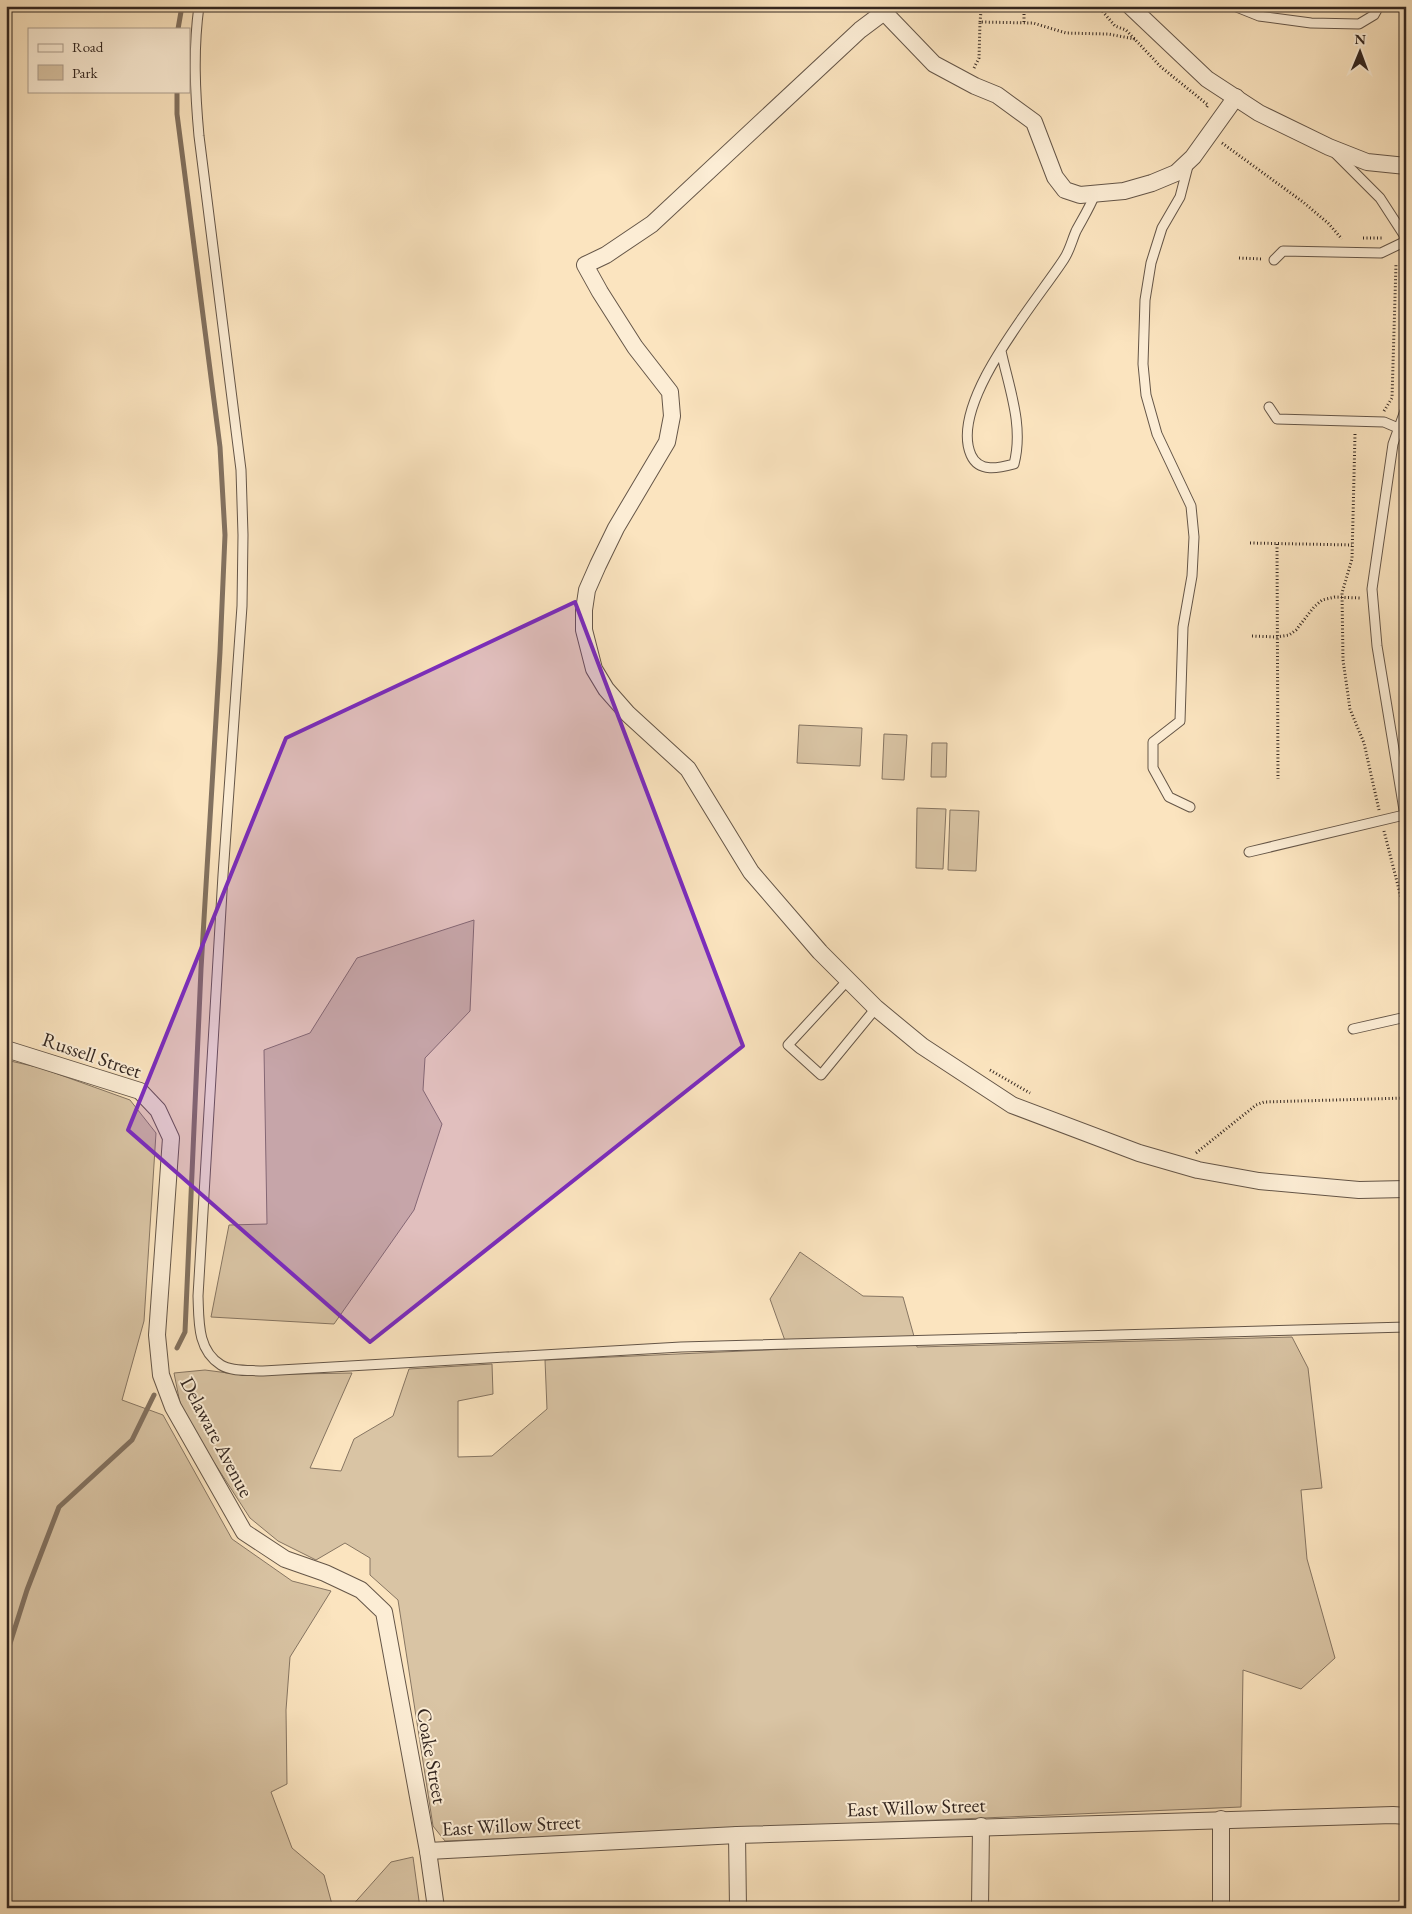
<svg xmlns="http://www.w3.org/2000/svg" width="1412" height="1914" font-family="'EB Garamond',serif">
<rect width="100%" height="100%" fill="#fbe4bf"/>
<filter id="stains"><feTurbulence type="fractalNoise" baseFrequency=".004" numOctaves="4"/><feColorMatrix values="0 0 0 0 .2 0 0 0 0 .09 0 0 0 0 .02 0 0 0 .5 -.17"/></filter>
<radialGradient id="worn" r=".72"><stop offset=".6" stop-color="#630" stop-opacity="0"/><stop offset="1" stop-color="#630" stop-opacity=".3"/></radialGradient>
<g fill="#d9c4a4" stroke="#867562">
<path d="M799,725L862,728L860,766L797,763Z"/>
<path d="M884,734L907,735L904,780L882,779Z"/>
<path d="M932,743H947L946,777H931Z"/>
<path d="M917,808L946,809L943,869L916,868Z"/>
<path d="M950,810L979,811L976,871L948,870Z"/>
<path d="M474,920L470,1011L425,1058L423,1090L442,1124L414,1210L334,1324L211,1317L229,1225L267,1224L264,1050L310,1033L357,958Z"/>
<path d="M6,1060L41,1068L130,1100L156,1133L144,1321L122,1400L163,1415L232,1539L292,1581L331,1591L290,1657L286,1710L287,1784L271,1792L292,1848L324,1875L333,1908H6Z"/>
<path d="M800,1252L863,1296L903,1297L917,1347L1292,1337L1308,1368L1322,1488L1301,1490L1307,1559L1335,1658L1301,1689L1243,1670L1241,1807L445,1841L433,1826L398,1600L370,1575V1558L345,1543L316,1560L278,1541L250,1518L182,1413L174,1373L205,1370L243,1375L352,1373L310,1468L341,1471L354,1439L393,1416L409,1369L492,1364L493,1394L458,1401V1457L492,1456L547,1409L545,1360L788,1349L770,1299Z"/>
<path d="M413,1857L420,1908H350L391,1862Z"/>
</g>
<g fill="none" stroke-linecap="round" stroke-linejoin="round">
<g stroke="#82715f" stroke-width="5">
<path d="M178,29L182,6"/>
<path d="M177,1348L185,1332L201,969L220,652L225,535L220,447L177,114V91"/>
<path d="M6,1656L27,1590L59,1507L132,1440L154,1395"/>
</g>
<g stroke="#655648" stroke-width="11">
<g id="lane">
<path d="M199,6C193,50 195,92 199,136L241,470L243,535L242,606L223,875L198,1296C199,1321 197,1350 221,1365C232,1372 251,1370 263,1371L681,1347L1406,1327"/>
<path d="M1234,6L1259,16L1311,23L1359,24L1374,15L1379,6"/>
<path d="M1336,154L1380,198L1404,235L1406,242"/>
<path d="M1188,166L1180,197L1162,228L1151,263L1145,300L1143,364L1146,395L1157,434L1191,506L1194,537L1192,576L1183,627L1180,721L1153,742V768L1169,797L1190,807"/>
<path d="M1274,260L1283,251L1381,253L1406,241"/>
<path d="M1001,351C1009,388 1024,426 1014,464C999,468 979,473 971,455C948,403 1037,301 1064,259C1070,250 1072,240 1076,231C1083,218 1090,207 1095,194"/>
<path d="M1269,407L1277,419L1384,422L1398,428"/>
<path d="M1406,408L1393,444L1372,589L1377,646L1406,822"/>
<path d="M1249,852L1404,815"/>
<path d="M847,981L788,1045L821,1075L876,1008"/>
<path d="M1353,1029L1406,1017"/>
</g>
</g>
<g stroke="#655648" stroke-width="18">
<g id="street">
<path d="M883,6L884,12L934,64L975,86L997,95L1034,122L1055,177L1065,190L1080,195L1124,191L1152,183L1176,173L1193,157L1236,97"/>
<path d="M1130,6L1207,79L1259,113L1329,147L1367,162L1406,166"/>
<path d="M884,12L860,30L652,224L606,255L585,265L600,292L635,347L670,392L672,416L667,442L616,528L598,565L587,590L584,610V630L594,669L606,689L628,714L688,769L751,872L820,952L876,1008L922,1046L1012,1105L1139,1153L1198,1170L1259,1181L1359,1190L1406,1189"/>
<path d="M6,1049L140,1091L158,1110L171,1138L157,1335L161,1375L173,1407L244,1532L285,1559L325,1573L361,1590L384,1612L428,1851L436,1908"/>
<path d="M1221,1819V1908"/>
<path d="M737,1835L738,1908"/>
<path d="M428,1851L737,1835L1393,1815L1406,1816"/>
<path d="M980,1908L981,1826"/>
</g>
</g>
<g stroke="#332620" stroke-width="3" stroke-dasharray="1 2.5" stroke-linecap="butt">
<path d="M1098,6L1115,26L1126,30L1161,67L1208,105L1206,108"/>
<path d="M980,22L981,11"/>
<path d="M1024,22V6"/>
<path d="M974,68L979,58L980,22L1033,23L1066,33L1108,34L1135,39"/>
<path d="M1222,143L1303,202L1328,223L1342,239"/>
<path d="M1363,238H1382"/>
<path d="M1239,258L1263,259"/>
<path d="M1384,411L1392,398L1396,264"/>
<path d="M1355,434L1352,559L1342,593L1343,660L1350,709L1364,743L1379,810"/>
<path d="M1250,543L1352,545"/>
<path d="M1277,544L1278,779"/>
<path d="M1252,636L1277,637L1289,635L1296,630L1314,607L1322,600L1335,597L1360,598"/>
<path d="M1384,831L1406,917"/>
<path d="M990,1070L1030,1093"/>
<path d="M1196,1153L1256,1105L1264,1102L1406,1098"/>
</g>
<use href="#lane" stroke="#fcedd5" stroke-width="9"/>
<use href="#street" stroke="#fcedd5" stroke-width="16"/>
</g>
<path fill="#7b2cbf" fill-opacity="0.2" stroke="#7b2cbf" stroke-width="4" stroke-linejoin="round" d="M575,602L743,1046L370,1342L128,1130L286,738Z"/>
<g text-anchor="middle" stroke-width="4" stroke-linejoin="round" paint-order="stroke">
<g font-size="20" fill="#332620" stroke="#fcedd5">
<text transform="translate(92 1055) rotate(19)" y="7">Russell Street</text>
<text transform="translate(217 1437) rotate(62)" y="7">Delaware Avenue</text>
<text transform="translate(432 1756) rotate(80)" y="7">Coake Street</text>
<text transform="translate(916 1807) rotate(-2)" y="7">East Willow Street</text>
<text transform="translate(511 1825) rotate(-3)" y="7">East Willow Street</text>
</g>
</g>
<rect width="1412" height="1914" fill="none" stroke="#fbe4bf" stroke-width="25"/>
<rect x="8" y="8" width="1397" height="1899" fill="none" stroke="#332620" stroke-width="2.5"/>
<rect x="12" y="12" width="1387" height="1889" fill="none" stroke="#332620"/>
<rect x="28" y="28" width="162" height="65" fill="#fcedd5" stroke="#ac9d8d"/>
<rect x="38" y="44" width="25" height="8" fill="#fcedd5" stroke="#ac9d8d"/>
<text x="72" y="52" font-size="15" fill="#332620">Road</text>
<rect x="38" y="65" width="25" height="15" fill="#d9c4a4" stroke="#ac9d8d"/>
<text x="72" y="78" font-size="15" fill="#332620">Park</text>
<g transform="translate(1360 52) rotate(1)" stroke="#fcedd5" stroke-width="4" paint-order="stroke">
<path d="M0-4L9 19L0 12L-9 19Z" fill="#332620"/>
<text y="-8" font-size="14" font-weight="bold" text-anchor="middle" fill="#332620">N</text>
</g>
<rect width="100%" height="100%" filter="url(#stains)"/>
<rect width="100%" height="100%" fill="url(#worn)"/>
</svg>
